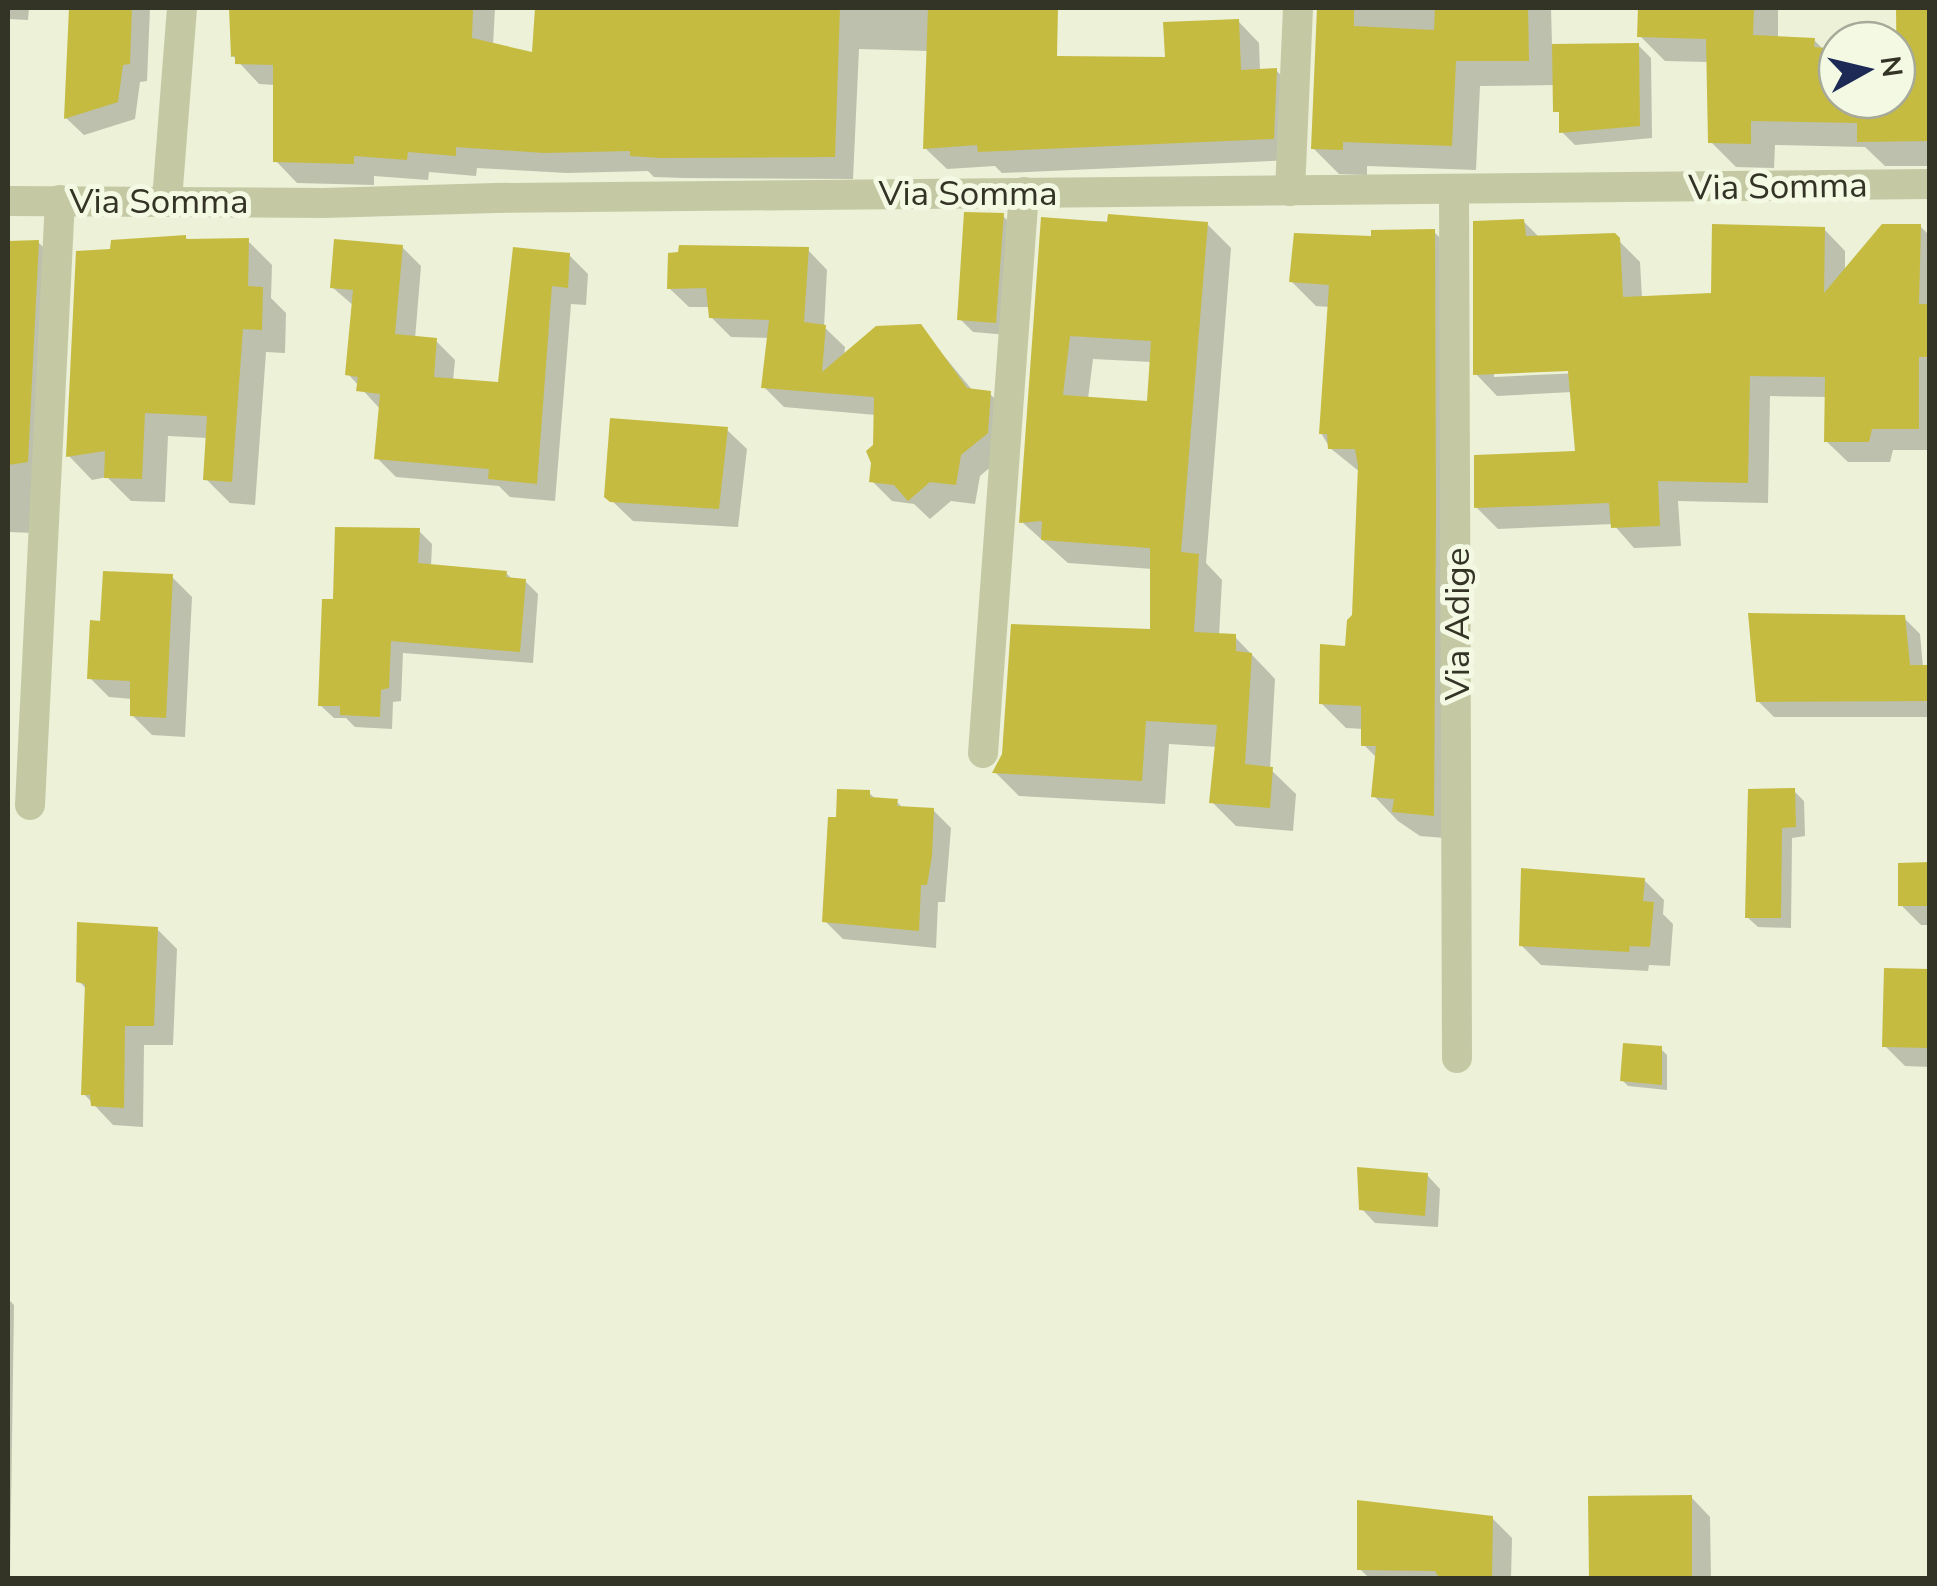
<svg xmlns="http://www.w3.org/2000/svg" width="1937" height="1586" font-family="'Nunito Sans',sans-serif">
<rect width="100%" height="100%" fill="#ecf1d8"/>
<g fill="#0003" fill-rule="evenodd">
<path d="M8,8H29L28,20L8,19Z"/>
<path d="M71,8H150L147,81L140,82L135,119L84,135L66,118Z"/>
<path d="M232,8H495L493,45L535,55L537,8H1017L1042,93L1167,60L1238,21L1259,43L1260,71L1276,70L1297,92L1294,160L1002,173L995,166L947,169L925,148L929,51L859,49L853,179L684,178L654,177L648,171L567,173L477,168L476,176L429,172L428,180L374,176V185L297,183L276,161L275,85L259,84L233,56Z"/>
<path d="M1319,8H1551L1552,46L1638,45L1651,58L1652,138L1575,145L1562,132L1555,85L1480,86L1476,170L1367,166V175L1339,174L1313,148Z"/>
<path d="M1640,8H1778V39L1814,40L1824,50L1837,52V100H1897L1898,8H1930V166H1885L1865,147L1775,145L1774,168L1736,167L1711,142L1709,62L1665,61L1640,36Z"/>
<path d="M1003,216L1016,229L1008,335L973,332L960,319Z"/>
<path d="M1043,220L1207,224L1231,248L1206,563L1222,580L1219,636L1235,637L1275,679L1270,769L1296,794L1293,831L1236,826L1212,802L1218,747L1169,744L1165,804L1019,796L995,772L1153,632V569L1068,563L1022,522ZM1093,359L1152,362L1149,404L1088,399Z"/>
<path d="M1524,222L1540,238L1614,236L1640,262L1642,298L1713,295L1824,229L1845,251V272L1920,226L1930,236V450H1893L1890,462H1848L1826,441L1827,397L1770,396L1768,503L1678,501L1681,546L1634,548L1613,524L1498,529L1476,507L1577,453L1572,392L1497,396L1476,374ZM1580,368V373L1494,377V372Z"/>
<path d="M1434,232L1459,256L1458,839L1420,836L1398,821L1374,796L1377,758L1364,745V729L1346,728L1321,703L1347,649L1354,617L1360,472L1330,448L1321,433L1330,307L1316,306L1291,281L1374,239Z"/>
<path d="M185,237L189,241H248L272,265L271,298L286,313L285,353L266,352L255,505L230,503L206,479L208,438L168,436L165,502L131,501L107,477L92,480L69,456L113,252Z"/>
<path d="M38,242L61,265L36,533L8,532V243Z"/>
<path d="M402,247L421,266L415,339L436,341L455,360L453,381L500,384L515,250L569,255L588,274L586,305L571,304L555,501L510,497L499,486L396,477L377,458L381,410L348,374L354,306L332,287Z"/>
<path d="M808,250L827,270L824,327L845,347L844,357L920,327L973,391L989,393L1009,413L1007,453L980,476L975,504L951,501L930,519L914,504L892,501L872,481L876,415L784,407L764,387L769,338L731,337L711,317L710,307H689L669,288Z"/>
<path d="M727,430L747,449L738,527L633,521L607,496Z"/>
<path d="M419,531L432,544L431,567L506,573L513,580L525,581L538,594L533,663L403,653L401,701L393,702L392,729L355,727L346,718H334L320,705L335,602Z"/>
<path d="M172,577L192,597L185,737L152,735L132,715V699L109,697L90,678L102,623Z"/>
<path d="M1904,618L1920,634L1923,668H1930V717H1774L1758,701Z"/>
<path d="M1794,791L1804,801L1805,836L1792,838L1791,928L1758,927L1747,917Z"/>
<path d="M869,793L877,800L897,802L904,809L933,810L951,828L945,902H938L936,948L843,939L825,921L838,820Z"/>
<path d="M1930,865V925H1921L1901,905Z"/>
<path d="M1644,880L1664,900L1663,914L1673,924L1670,966L1649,965L1648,971L1541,965L1521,945Z"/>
<path d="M157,929L177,949L173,1045H144L143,1127L113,1125L84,1094L87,990L79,981Z"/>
<path d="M1930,971V1067L1905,1066L1885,1046Z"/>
<path d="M1661,1049L1667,1055V1090L1628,1086L1622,1080Z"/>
<path d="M1427,1175L1440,1189L1438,1227L1375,1223L1362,1209Z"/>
<path d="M8,1299L14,1305L10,1578H8Z"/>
<path d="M1691,1497L1710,1517L1711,1578H1591L1590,1498Z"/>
<path d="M1492,1518L1512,1538L1511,1578H1369L1360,1569Z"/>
</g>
<g fill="#c6bb41" fill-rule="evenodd">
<path d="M69,8H132L130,64L123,65L118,102L64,119Z"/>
<path d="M229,8H473L472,38L532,52L535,8H840L835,157L660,158L630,156V151L544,153L456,147V156L408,152L407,160L354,156V164L273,162V65L235,64V56L231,57Z"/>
<path d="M928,8H1058L1057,56L1165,57L1163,22L1239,19L1241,70L1277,68L1274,139L978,152L977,145L923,149Z"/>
<path d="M1317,8H1354V26L1434,30L1435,8H1528L1529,61H1456L1452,146L1343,142V150L1311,149Z"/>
<path d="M1638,8H1754L1753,35L1815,38L1814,47L1837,49V100H1897L1896,8H1930V141L1857,142V123L1751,121V144L1708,143L1706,39L1637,37Z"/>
<path d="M1639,43L1640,126L1559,133V112H1553L1552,44Z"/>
<path d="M964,212L1004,213L996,323L957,320Z"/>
<path d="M1108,214L1208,222L1181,552L1199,554L1194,632L1236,634V651L1252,653L1245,764L1273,767L1270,808L1209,803L1217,725L1146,721L1142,781L992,773L1002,754L1011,624L1150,629V548L1041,540L1042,521L1019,523L1041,217L1107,222ZM1070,336L1151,341L1147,401L1063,395Z"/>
<path d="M1524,219L1526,236L1615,233L1620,238L1623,297L1711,293L1712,224L1825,227L1824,293L1882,224H1921L1919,304H1930V357H1919V429H1872L1869,442H1824L1825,377L1750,376L1748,483L1658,481L1660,526L1611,528L1609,503L1474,508V455L1575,451L1568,371L1473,375V221Z"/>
<path d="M1435,229L1436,510L1434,816L1392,812L1394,799L1371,797L1376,746H1361V706L1319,704L1320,644L1345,646L1347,620L1352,615L1358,466L1355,449H1328L1327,434H1319L1329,285L1289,282L1294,233L1371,236V230Z"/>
<path d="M186,235V239L249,238L248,286L263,287L262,330L243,329L232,482L203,480L207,416L145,413L142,479L104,478L105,451L66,457L76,251L110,249L111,240Z"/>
<path d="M334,239L403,245L395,334L437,338L434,377L498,382L513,247L570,253L568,288L552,286L537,484L488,479L489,469L374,459L380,394L356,391L358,377L345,375L353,290L330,288Z"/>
<path d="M39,240L28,462L8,465V241Z"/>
<path d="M679,245L809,247L804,322L826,325L822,372L876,326L921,324L967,388L991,391L988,433L961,455L956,485L930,482L908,501L894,485L869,482L871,463L866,451L873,445L874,397L761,388L769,320L709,318L706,288L667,289L668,253L678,252Z"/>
<path d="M610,418L728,427L719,509L610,502L604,497Z"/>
<path d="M335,527L420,528L418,563L507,571L506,577L526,579L520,652L391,641L389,688L381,690L380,717L340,715V706H318L322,599H333Z"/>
<path d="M103,571L173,574L166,718L130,716V681L87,679L90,620L100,621Z"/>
<path d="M1748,613L1905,615L1910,665H1930V701L1756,702Z"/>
<path d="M1795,788L1796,827L1782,828L1781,918H1745L1748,789Z"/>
<path d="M837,789L870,790V797L898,799L897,806L934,808L932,856L927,885H921L919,931L822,922L828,817H836Z"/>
<path d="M1930,862V906H1898V863Z"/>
<path d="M1521,868L1645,878L1643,901L1654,902L1650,947L1630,946L1629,952L1519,946Z"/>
<path d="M77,922L158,927L154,1026H125L124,1108L91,1106L90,1095H81L85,984L76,982Z"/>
<path d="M1884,968L1930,969V1048L1882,1047Z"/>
<path d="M1623,1043L1662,1046V1085L1620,1081Z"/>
<path d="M1357,1167L1428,1173L1425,1216L1359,1210Z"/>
<path d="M1692,1495V1578H1589L1588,1496Z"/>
<path d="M1357,1500L1493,1516L1492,1578H1439L1435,1571L1357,1570Z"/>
</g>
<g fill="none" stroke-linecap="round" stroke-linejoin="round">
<g stroke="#c4c9a4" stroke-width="30">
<path d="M1454,189L1457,1058"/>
<path d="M1290,191L1298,8"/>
<path d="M167,200L182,8"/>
<path d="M8,201L324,203L495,198L1930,184"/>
<path d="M983,753L1024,192"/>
<path d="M30,805L60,200"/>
</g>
</g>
<g text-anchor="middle" stroke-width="10" stroke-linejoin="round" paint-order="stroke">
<g font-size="35" fill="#343426" stroke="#f4f9e4">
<text transform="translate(1778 186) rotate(-1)" y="12">Via Somma</text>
<text x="968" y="205">Via Somma</text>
<text x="159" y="213">Via Somma</text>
<text transform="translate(1457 624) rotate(-90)" y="12">Via Adige</text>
</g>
</g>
<rect width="1937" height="1586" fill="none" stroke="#343426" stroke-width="20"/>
<g transform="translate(1867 70) rotate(82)"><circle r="48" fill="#f4f9e4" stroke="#a7aa98" stroke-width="2.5"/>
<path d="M0-8L18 38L0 25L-18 38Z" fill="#1c2a55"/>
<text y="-15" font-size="28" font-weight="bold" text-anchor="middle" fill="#343426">N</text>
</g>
</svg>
